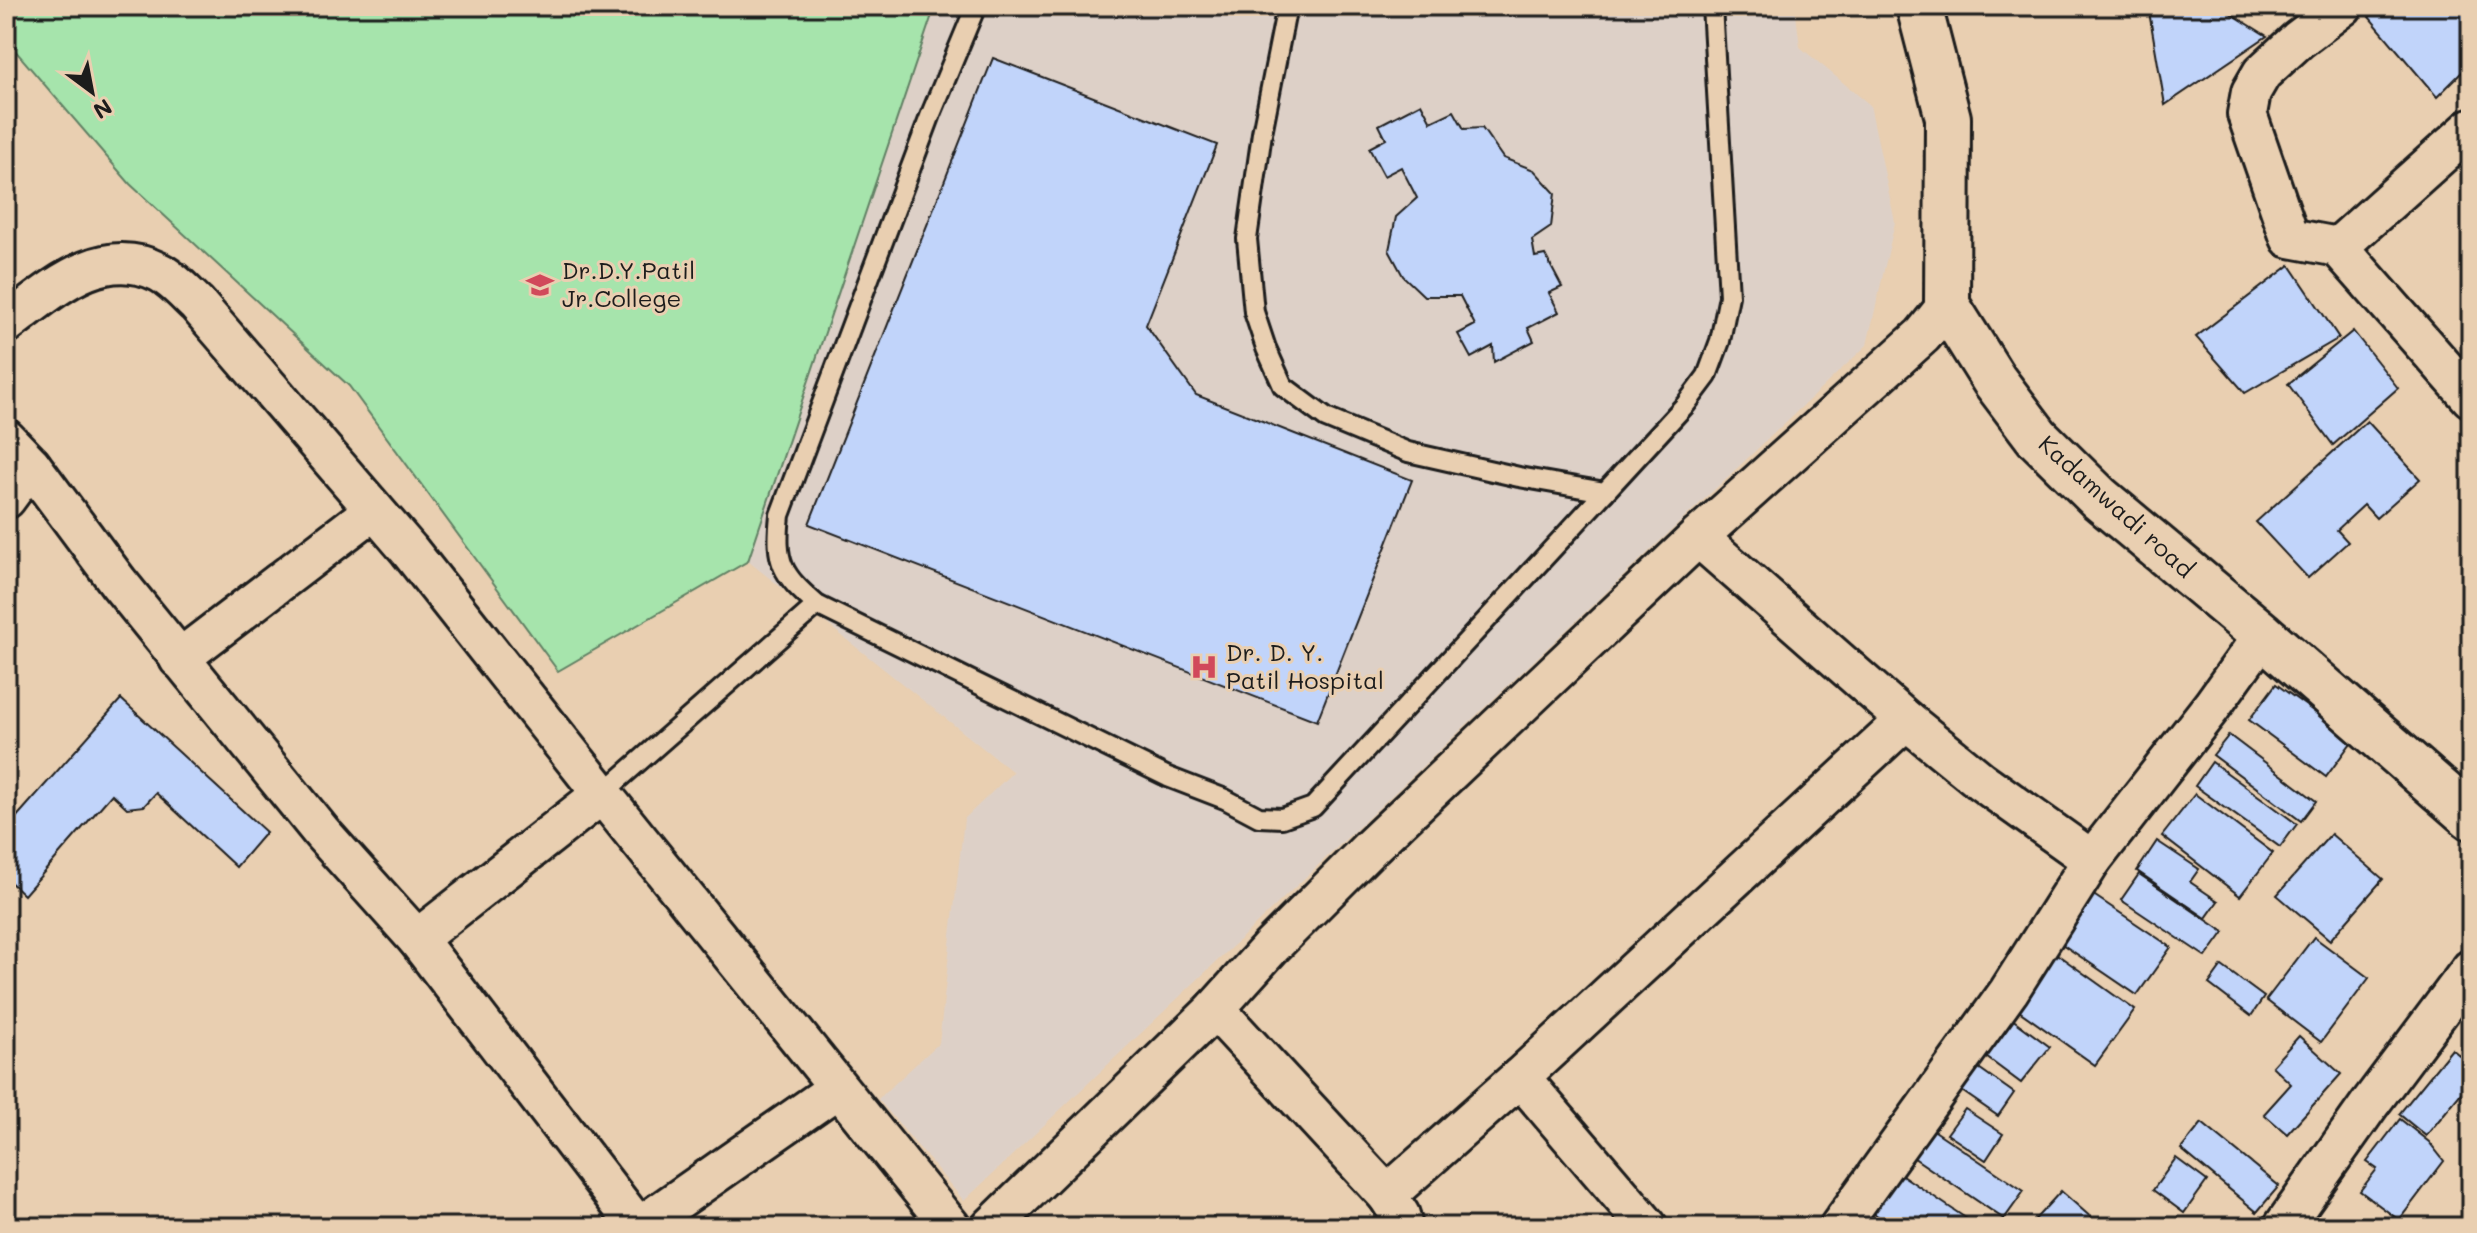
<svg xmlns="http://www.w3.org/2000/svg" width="2477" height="1233" font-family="Mali,sans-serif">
<rect width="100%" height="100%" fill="#e9cfb1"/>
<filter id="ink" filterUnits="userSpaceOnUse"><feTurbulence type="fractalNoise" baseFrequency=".0125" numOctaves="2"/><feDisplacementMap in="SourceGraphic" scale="16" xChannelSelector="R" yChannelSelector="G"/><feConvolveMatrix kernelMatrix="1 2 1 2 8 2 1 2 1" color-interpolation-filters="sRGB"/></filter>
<g filter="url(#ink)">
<path fill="#ddd0c7" d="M6,6H1795L1800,47L1870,105L1895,222L1867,345L964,1201L878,1099L939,1043L964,819L1013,772L748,561L558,671L349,386L130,184L6,40Z"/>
<path fill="#a6e4ac" stroke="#618064" stroke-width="2" d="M6,6H935L748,561L558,671L349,386L130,184L6,40Z"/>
<g fill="#c1d4fa" stroke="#1c1c1c" stroke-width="2">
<path d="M2148,6H2219L2267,36L2165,105Z"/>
<path d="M2384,6H2471V63L2437,97L2369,17Z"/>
<path d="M993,58L1217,145L1146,325L1196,395L1412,480L1317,721L809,524Z"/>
<path d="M1421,103L1431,122L1454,111L1464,129L1482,128L1503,158L1534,170L1555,193L1551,227L1532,240L1535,257L1545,255L1562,287L1549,293L1559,312L1528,328L1534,341L1494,362L1493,346L1471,358L1458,334L1475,325L1460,296H1424L1403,276L1389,250L1396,217L1417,198L1401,167L1384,176L1369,148L1386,139L1379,125Z"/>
<path d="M2290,265L2339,338L2245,393L2196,337Z"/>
<path d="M2353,331L2398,388L2333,445L2288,384Z"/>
<path d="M2367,421L2420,479L2376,518L2364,505L2337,530L2348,542L2308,578L2256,522Z"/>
<path d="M2276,684L2353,740L2326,777L2249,720Z"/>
<path d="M121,699L266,832L236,867L156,793L144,806L127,808L112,794L24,895L6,878V829Z"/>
<path d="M2229,735L2316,801L2301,821L2213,755Z"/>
<path d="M2212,762L2297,824L2280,847L2195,786Z"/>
<path d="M2195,794L2273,853L2240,896L2162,836Z"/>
<path d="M2331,834L2383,879L2330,940L2277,895Z"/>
<path d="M2157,841L2199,869L2190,882L2218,901L2206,918L2137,871Z"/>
<path d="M2139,874L2224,932L2206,957L2121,900Z"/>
<path d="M2092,894L2171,947L2137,995L2059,942Z"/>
<path d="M2314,937L2369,978L2321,1042L2266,1000Z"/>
<path d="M2051,950L2135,1010L2095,1065L2012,1006Z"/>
<path d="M2222,966L2264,997L2251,1016L2209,984Z"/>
<path d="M2008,1016L2050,1047L2021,1083L1982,1054Z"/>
<path d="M2299,1036L2341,1074L2287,1134L2264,1114L2291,1084L2272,1066Z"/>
<path d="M2452,1049L2471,1065V1081L2426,1136L2399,1114Z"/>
<path d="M1976,1066L2014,1093L1998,1116L1959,1089Z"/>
<path d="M1965,1109L2003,1134L1986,1160L1947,1134Z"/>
<path d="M2400,1119L2429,1142L2444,1161L2399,1220L2360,1191L2377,1169L2367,1162Z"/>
<path d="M1923,1123L2024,1191L2004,1219L1904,1151Z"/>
<path d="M2202,1123L2279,1186L2257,1212L2181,1149Z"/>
<path d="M2176,1158L2207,1181L2184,1213L2153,1190Z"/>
<path d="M1893,1169L1973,1223L1971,1227H1894L1866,1208Z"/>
<path d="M2061,1191L2102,1227H2028Z"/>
</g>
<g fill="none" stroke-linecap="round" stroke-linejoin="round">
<g stroke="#1c1c1c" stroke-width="24">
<g id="service">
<path d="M976,6L931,114L780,515C775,563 781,574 817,605L1168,777L1225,799L1259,817L1282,818L1313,807L1605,492"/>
<path d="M1287,6L1262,133L1247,239L1254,312L1266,348L1283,386L1326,418L1408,452L1519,477L1605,492L1686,404L1707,376L1720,341L1729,296L1712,6"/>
<path d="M602,794L817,605"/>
</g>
</g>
<g stroke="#1c1c1c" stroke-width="44">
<g id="minor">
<path d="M2343,6L2298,40L2262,73L2251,92L2247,114L2290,238L2338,247L2471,398"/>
<path d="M2338,247L2471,128"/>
<path d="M6,324C51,291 100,243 159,272C173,279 186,294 197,304L409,550L602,794L417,939"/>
<path d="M6,439L31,465L118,582L322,833L417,939L638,1227"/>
<path d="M6,499L31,465"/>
<path d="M1698,537L1906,720L1981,781L2092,860L2212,706L2263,635"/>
<path d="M179,659L374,510"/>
<path d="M602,794L951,1227"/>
<path d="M1215,1009L1387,1195L1520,1077L1906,720"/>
<path d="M1520,1077L1648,1227"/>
<path d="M1387,1195L1400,1215L1403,1227"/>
<path d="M639,1227L838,1088"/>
<path d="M991,1227L1215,1009L1270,948L1370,848L1698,537L1923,335L1947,305"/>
<path d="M1839,1227L2009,991L2092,860"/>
<path d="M2283,1227L2369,1105L2471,969"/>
</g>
</g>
<g stroke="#1c1c1c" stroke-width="50">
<path id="tertiary" d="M1919,6L1948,118L1947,305L1994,380L2037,437L2099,498L2263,635L2471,817"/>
</g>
<use href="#service" stroke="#e9cfb1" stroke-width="18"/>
<use href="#minor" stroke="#e9cfb1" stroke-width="38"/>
<use href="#tertiary" stroke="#e9cfb1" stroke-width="44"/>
</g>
</g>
<defs>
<g id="school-bare" transform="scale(2.16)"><path d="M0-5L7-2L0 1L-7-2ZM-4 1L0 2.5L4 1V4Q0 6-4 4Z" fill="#d1495b" stroke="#e9cfb1" stroke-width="2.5" paint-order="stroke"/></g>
<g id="hospital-bare" transform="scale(2.16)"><path d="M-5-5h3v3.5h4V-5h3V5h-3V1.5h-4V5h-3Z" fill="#d1495b" stroke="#e9cfb1" stroke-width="2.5" paint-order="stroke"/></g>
</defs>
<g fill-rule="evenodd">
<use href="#school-bare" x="540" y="285"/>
<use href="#hospital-bare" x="1204" y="667"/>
</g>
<g text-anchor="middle" stroke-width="6" stroke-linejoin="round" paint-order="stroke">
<g font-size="24" fill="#1c1c1c" stroke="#e9cfb1" text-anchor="start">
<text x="562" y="279">Dr.D.Y.Patil<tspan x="562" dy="28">Jr.College</tspan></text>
<text x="1226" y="661">Dr. D. Y.<tspan x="1226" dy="28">Patil Hospital</tspan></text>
</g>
<g font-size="24" fill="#1c1c1c" stroke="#e9cfb1">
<text transform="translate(2116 507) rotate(42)" y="8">Kadamwadi road</text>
</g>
</g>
<rect width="2477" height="1233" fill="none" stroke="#e9cfb1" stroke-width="32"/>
<rect x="16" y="16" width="2445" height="1201" fill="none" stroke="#1c1c1c" stroke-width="3" filter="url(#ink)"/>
<g transform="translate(92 92) rotate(148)" stroke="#e9cfb1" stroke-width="6" paint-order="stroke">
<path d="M0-6L14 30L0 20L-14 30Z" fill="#1c1c1c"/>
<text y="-12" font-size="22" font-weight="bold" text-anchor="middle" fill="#1c1c1c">N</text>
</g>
</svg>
